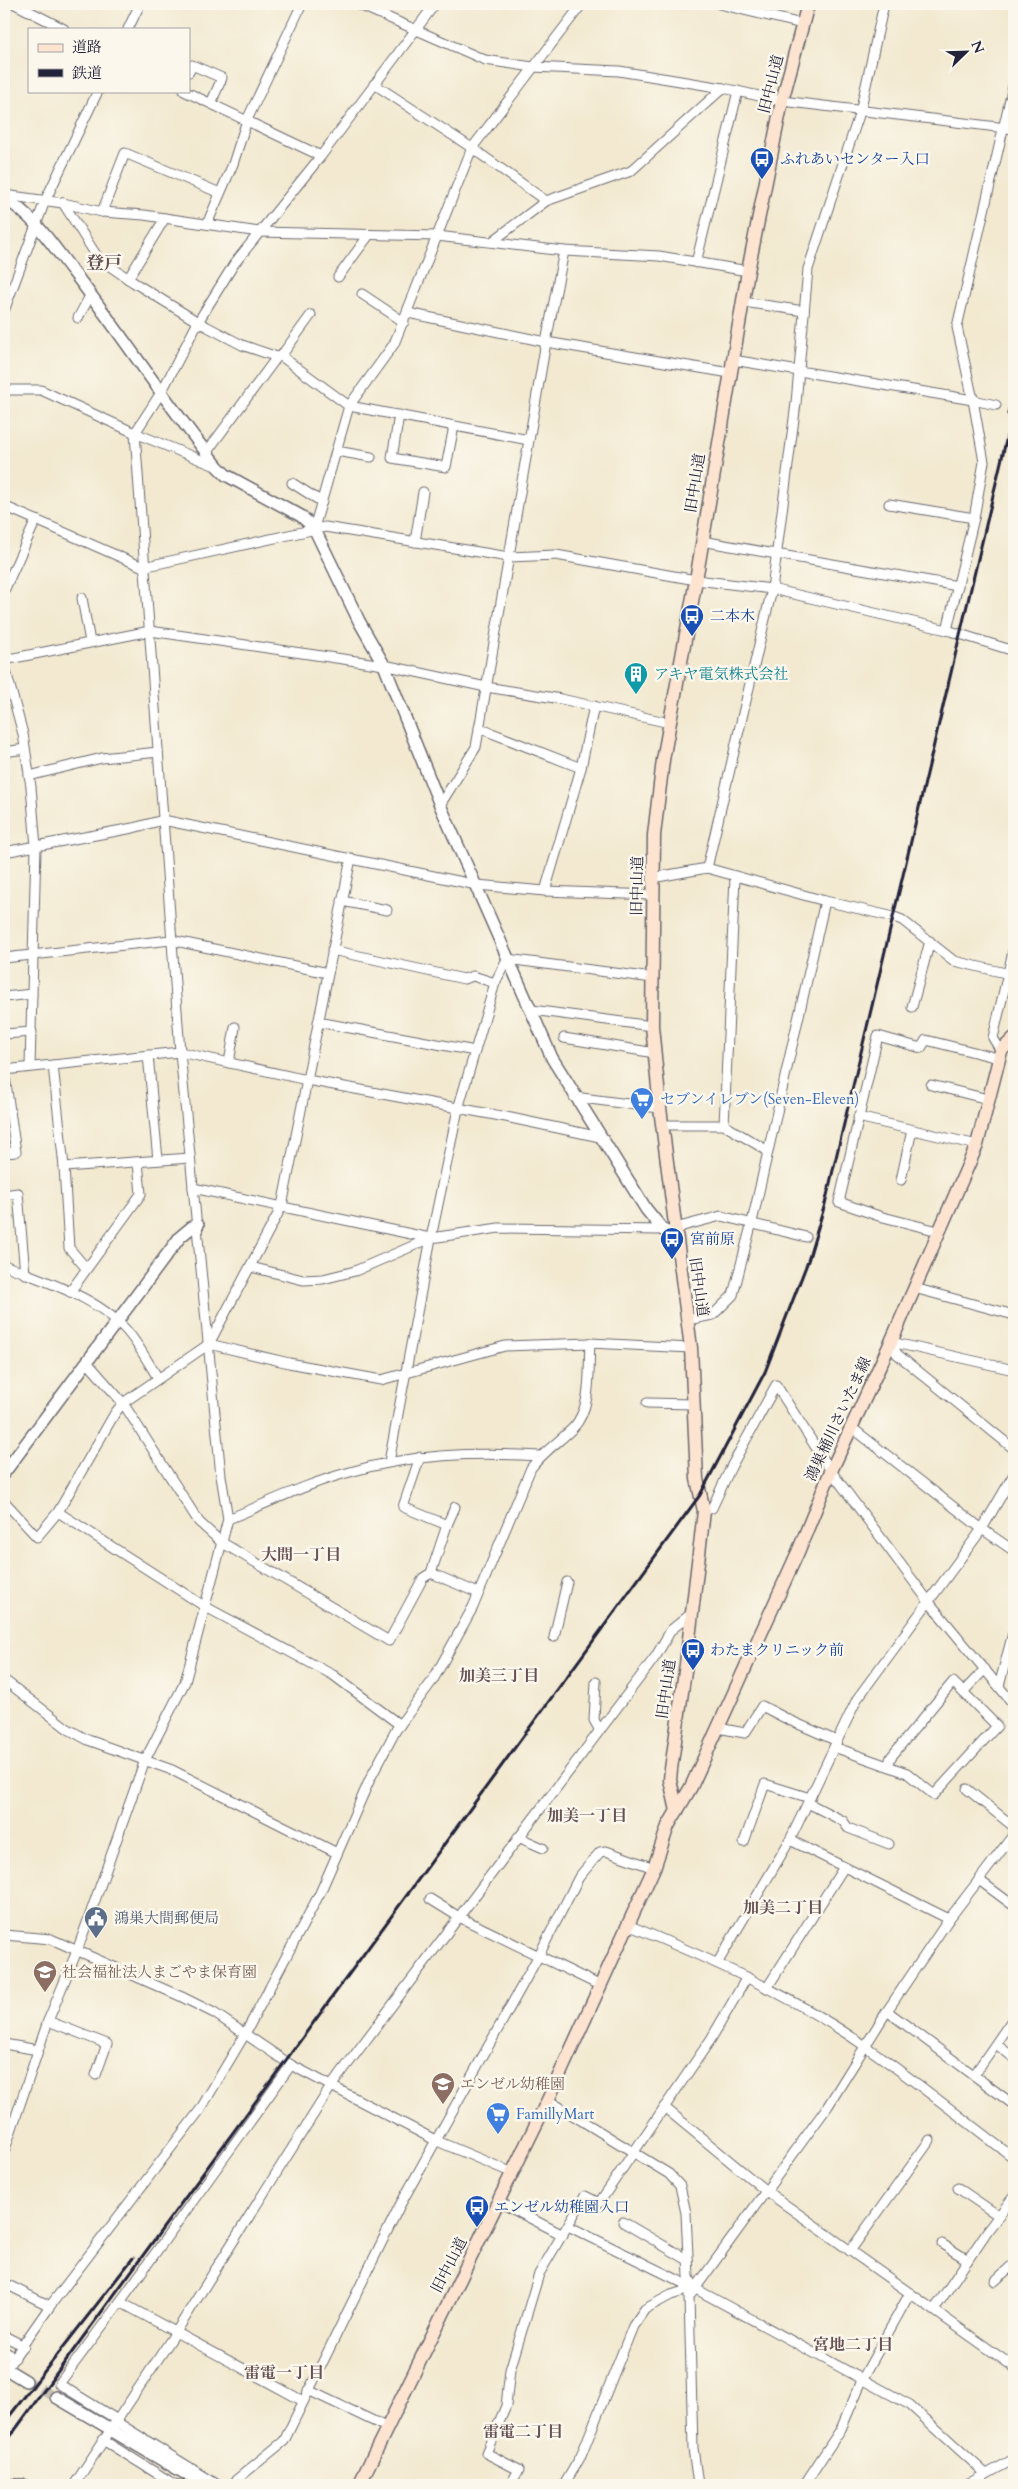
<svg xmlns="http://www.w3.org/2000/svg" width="1018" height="2489" font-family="Cardo,'Noto Serif JP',serif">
<rect width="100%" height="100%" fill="#fbf7ec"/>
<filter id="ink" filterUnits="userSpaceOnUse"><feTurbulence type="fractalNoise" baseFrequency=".02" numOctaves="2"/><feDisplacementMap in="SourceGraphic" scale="10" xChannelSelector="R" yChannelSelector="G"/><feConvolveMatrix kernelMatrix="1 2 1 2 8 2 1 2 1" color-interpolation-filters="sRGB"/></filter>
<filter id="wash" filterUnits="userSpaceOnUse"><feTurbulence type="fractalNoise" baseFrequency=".0096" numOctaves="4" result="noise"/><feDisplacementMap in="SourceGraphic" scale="20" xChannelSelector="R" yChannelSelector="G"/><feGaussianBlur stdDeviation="1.12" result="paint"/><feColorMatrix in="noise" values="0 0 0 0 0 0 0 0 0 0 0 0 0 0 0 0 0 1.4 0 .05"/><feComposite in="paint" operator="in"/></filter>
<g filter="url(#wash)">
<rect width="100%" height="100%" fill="#f2e9d0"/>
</g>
<g filter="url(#ink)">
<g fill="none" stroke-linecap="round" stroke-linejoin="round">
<path stroke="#c8c1b2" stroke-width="11" stroke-dasharray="11 5.5" stroke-linecap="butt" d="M26,2381L56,2397"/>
<g stroke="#6b686f" stroke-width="11">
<g id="minor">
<path d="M15,4L64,29"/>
<path d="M357,4L485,60L533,67L619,71L723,88L782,101L1014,129"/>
<path d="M719,4L802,24"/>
<path d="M128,29L140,4"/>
<path d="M189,72L192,65L222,78L211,103"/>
<path d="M374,84L472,148L546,201"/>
<path d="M184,91L321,156"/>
<path d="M4,195L63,203L102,212L144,215L259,232L437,236L564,251L659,256L748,271"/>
<path d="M63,203L98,258L133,282L198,322L242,345L277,357L281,356"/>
<path d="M102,212L125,153L220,193"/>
<path d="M207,224L233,164L247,120L302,4"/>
<path d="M493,241L546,201L631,171L723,88"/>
<path d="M696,263L738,91"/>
<path d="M338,277L369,235"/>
<path d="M128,279L165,218"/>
<path d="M362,294L404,322"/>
<path d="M743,302L804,311"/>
<path d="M4,311L45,201L98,91"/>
<path d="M408,313L546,342L730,373"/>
<path d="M311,315L281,356L349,406L529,440"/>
<path d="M78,318L91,294"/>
<path d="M733,360L973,400L957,327L1014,82"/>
<path d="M4,390H41L135,433L218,467"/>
<path d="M399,415L392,458L446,467L454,426"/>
<path d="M336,451L371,457"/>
<path d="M206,453L277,357"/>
<path d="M292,483L322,502"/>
<path d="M889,504L974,518"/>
<path d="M4,506L143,567L325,527L509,557L556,555L696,580L772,589L947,630L1014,651"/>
<path d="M314,528L349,406L394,344L472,148L582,4"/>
<path d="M702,541L958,586"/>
<path d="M415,542L423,492"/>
<path d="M4,591L36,520"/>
<path d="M82,598L90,642"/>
<path d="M947,630L974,518L984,462L973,400L996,405"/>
<path d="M4,660L150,631L384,665L486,687L561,699L670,723"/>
<path d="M4,664L23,734L31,787L36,847L30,1067"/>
<path d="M479,728L581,768"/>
<path d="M4,752L25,749"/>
<path d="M29,776L102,758L158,752"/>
<path d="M440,805L476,747L546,342L564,251"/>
<path d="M4,852L133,828L163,820L477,885L545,891L652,895"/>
<path d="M707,868L772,589L796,403L808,269L860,112L884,4"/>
<path d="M652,878L707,868L825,901L894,917L902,920L954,961L1014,975"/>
<path d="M545,891L581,768L594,706"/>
<path d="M342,901L387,910"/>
<path d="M332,950L464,979L473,976L495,983"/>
<path d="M4,958L171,940L328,973"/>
<path d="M4,997L32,994"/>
<path d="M912,1007L930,941"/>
<path d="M532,1010L652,1026"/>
<path d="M318,1022L475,1051"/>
<path d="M4,1034L32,1032"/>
<path d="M564,1038L655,1053"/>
<path d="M1001,1051L993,1038L1014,947"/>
<path d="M148,1055L158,1160"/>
<path d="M229,1063L235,1027"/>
<path d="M53,1065L64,1167L69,1248L86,1268"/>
<path d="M4,1070L180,1052L307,1080L506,1117L600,1137"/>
<path d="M931,1085L988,1099"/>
<path d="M574,1097L660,1108"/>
<path d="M858,1117L977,1145"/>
<path d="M662,1125H724L768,1151"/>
<path d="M724,1125L735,877"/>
<path d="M4,1153L16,1152L4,1070"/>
<path d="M64,1167L190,1158"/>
<path d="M901,1180L912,1130"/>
<path d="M193,1188L430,1238"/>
<path d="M4,1195L18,1193L25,1274"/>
<path d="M938,1231L879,1216L839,1202L878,1036L921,1048L926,1040L998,1058"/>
<path d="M4,1265C46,1282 102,1298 131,1336C141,1349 149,1364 158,1378"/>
<path d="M251,1267L303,1280L323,1279L355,1271L431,1238L499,1228L663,1230L675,1232L683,1226L721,1216L806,1237"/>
<path d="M914,1288L1014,1315"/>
<path d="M70,1292L141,1194L138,1162"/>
<path d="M687,1320L713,1315L733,1295L752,1222L825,901"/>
<path d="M891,1342L897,1354L1014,1449"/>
<path d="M891,1342L1014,1370"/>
<path d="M209,1344L289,1363L381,1380L505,1346L590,1343L691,1348"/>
<path d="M87,1362L123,1403L199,1522L221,1542L389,1641L423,1578L431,1573L478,1593"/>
<path d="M647,1403L694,1404"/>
<path d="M851,1427L982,1529L1014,1551"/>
<path d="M420,1457L403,1507L447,1525L455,1507"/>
<path d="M389,1462L431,1238L458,1109L495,983L507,959L653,978"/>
<path d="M4,1501L37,1537L58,1512L115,1413L123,1403L209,1344L282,1206L351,858"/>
<path d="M704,1511L712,1508L731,1467L776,1385L831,1471L929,1602L1014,1705"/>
<path d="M58,1512L204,1606L333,1675L400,1725"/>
<path d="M228,1519C268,1503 308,1483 350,1472C412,1454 475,1452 540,1456"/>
<path d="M431,1573L447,1525"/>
<path d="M554,1637L567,1582"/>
<path d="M4,1682H7L68,1729L88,1740L172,1770L337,1853"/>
<path d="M596,1682L594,1720L599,1729"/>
<path d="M999,1686L1013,1633"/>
<path d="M963,1692L985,1669"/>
<path d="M718,1728L745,1733L762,1706L789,1720L837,1741"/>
<path d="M834,1747L907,1773L934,1795L997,1726L953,1682L891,1757L888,1766"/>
<path d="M967,1789L1014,1827"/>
<path d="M808,1803L843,1821L848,1828L889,1844"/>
<path d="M518,1837L543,1848"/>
<path d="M790,1840L949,1919"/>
<path d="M744,1842L765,1784L810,1798"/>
<path d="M979,1880L1014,1906"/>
<path d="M430,1899L459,1917L601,1986"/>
<path d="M628,1925C710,1959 792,1995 865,2046C916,2081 965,2121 1014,2158"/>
<path d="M4,1935L51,1939L182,1997L214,2013L291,2065L437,2141L513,2173"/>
<path d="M718,1962L790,1840L857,1699L982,1529L1014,1474"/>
<path d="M767,1988L844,1867"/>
<path d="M887,2011L1014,2105"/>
<path d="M48,2021L107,2044L96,2075"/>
<path d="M4,2044L38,2050"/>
<path d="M996,2044L1014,2058"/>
<path d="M974,2075L1014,2017"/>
<path d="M548,2100L669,2174L680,2186L686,2213L689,2277L694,2288"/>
<path d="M664,2107L766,2191L1014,2367"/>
<path d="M4,2152L48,2021L77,1951L145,1760L185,1682L228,1519L221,1476L180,1052L135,433L162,391L198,322L234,264L321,156L435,4"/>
<path d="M958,2188L999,2216"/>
<path d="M499,2202L563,2235"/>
<path d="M623,2222L688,2260"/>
<path d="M568,2226L694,2288L910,2405L986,2474"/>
<path d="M942,2244L968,2260"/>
<path d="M850,2251L930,2140"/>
<path d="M995,2281L1010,2267L1014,2271"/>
<path d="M4,2283L50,2306"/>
<path d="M120,2302L291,2065"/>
<path d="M934,2310L988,2230L1014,2196"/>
<path d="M4,2336L24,2346"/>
<path d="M4,2351L15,2358"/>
<path d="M4,2372L50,2306L200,2110L245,2034L320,1893L370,1779L396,1730L433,1680L473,1607L531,1468C543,1452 559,1442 573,1428C593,1407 588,1369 590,1343"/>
<path d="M308,2390L386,2427"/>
<path d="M116,2419L59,2384L120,2302L303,2401"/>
<path d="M115,2421L218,2485"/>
<path d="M103,2440L174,2484L181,2485"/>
<path d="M74,2485L176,2332L332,2085L656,1656L671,1630L692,1613"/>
<path d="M230,2485L284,2441L399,2207L539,1955L579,1877L600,1852L606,1851L654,1868"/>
<path d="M510,2485L519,2470L486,2453L506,2406L510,2370L539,2274L585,2196L599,2203L711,2039L747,1977"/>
<path d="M564,2485L581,2456L633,2326L645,2309L671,2295L694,2288"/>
<path d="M698,2485L693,2448L689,2297L828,2106L887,2011L949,1919L1014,1834"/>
<path d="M804,2485L841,2429L863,2378L910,2293"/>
<path d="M967,2485L1014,2459"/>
</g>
</g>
<g stroke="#6b686f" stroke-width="14">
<g id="tertiary">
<path d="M4,198C33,215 51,243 71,269C122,334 166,404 218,467L226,475L301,516L314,528L359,621L384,665L440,805L552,1058L646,1209L663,1230"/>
<path d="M4,1473L180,1237L192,1227L198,1225"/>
<path d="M11,2372L26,2381"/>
<path d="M56,2397L107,2427"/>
<path d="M114,2432L205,2485"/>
<path d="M10,2485H23"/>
</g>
</g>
<g stroke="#6b686f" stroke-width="15">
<g id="secondary">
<path d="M677,1811L670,1780L671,1769L686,1664L704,1511L697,1479L691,1348L660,1108L652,1026L654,835L663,760L696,580L748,271L782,101L808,4"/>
<path d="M359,2485L548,2100L654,1868L668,1826L691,1787L798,1552L831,1471L891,1342L977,1145L1001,1051L1014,1038"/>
</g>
</g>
<use href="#minor" stroke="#fff" stroke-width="9"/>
<use href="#tertiary" stroke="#fff" stroke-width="11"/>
<use href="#secondary" stroke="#fde4d1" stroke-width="12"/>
<g stroke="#22223b" stroke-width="3">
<path d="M1008,414L1014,390"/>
<path d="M4,2423L133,2258"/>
<path d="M4,2445L700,1495L765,1372L808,1261L825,1204L1014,407"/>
</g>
</g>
</g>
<defs>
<g id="bus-pin" transform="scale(1.25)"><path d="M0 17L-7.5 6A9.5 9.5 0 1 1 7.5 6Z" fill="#1a4fb4" stroke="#fbf7ec"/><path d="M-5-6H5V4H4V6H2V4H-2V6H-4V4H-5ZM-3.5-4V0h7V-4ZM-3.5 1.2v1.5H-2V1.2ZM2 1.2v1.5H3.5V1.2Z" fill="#fff"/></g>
<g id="building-pin" transform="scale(1.25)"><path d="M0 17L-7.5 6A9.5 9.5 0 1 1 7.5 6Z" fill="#0f9aa8" stroke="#fbf7ec"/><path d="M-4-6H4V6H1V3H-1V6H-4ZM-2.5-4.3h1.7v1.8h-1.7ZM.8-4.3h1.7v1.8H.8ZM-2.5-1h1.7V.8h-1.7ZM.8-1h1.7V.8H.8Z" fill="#fff"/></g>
<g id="supermarket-pin" transform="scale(1.25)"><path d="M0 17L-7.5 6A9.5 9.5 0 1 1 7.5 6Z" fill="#3f7fe0" stroke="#fbf7ec"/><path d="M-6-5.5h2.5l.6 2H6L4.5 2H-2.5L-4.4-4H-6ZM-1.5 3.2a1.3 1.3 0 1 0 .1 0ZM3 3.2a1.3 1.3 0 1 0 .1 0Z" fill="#fff"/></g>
<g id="civic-pin" transform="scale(1.25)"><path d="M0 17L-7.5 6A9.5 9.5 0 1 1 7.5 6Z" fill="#5c6f8a" stroke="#fbf7ec"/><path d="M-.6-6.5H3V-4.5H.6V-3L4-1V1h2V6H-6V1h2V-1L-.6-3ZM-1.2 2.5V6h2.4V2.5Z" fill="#fff"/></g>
<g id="school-pin" transform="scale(1.25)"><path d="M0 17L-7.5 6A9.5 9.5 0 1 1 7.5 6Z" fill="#8d6e63" stroke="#fbf7ec"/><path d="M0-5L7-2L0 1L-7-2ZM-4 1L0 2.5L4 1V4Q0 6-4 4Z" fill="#fff"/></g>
</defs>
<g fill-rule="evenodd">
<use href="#bus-pin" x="762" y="159"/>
<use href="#bus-pin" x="692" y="616"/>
<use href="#building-pin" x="636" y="674"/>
<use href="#supermarket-pin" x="642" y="1099"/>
<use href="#bus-pin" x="672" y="1239"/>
<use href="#bus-pin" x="693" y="1650"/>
<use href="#civic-pin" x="96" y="1918"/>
<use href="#school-pin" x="45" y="1972"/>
<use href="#school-pin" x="443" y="2084"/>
<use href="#supermarket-pin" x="498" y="2114"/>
<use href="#bus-pin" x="477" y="2207"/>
</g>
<g text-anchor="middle" stroke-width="5" stroke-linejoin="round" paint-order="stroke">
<g font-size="15" fill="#22223b" stroke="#fbf7ec">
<text transform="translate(771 84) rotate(-76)" y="5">旧中山道</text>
<text transform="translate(695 483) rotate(-81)" y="5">旧中山道</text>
<text transform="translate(637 886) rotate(-89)" y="5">旧中山道</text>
<text transform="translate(699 1287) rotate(82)" y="5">旧中山道</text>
<text transform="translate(838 1419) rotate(-65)" y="5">鴻巣桶川さいたま線</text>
<text transform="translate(666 1689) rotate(-82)" y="5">旧中山道</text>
<text transform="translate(449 2265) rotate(-63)" y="5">旧中山道</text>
</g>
<g font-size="15" fill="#164399" stroke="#fbf7ec" text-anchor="start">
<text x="780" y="164">ふれあいセンター入口</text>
<text x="710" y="621">二本木</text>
<text x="690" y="1244">宮前原</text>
<text x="710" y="1655">わたまクリニック前</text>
<text x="494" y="2212">エンゼル幼稚園入口</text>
</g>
<g font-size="15" fill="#0d838f" stroke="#fbf7ec" text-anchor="start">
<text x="654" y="679">アキヤ電気株式会社</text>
</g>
<g font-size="15" fill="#366cbe" stroke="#fbf7ec" text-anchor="start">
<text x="660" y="1104">セブンイレブン(Seven-Eleven)</text>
<text x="516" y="2119">FamillyMart</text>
</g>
<g font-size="15" fill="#4e5e75" stroke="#fbf7ec" text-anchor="start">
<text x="114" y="1923">鴻巣大間郵便局</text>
</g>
<g font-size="15" fill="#785e54" stroke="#fbf7ec" text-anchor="start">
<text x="62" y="1977">社会福祉法人まごやま保育園</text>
<text x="460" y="2089">エンゼル幼稚園</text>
</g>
<g font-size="16" font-weight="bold" fill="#675155" stroke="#fbf7ec">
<text x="301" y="1560">大間一丁目</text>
<text x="499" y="1681">加美三丁目</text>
<text x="587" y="1821">加美一丁目</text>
<text x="783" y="1913">加美二丁目</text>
<text x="853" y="2350">宮地二丁目</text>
<text x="284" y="2378">雷電一丁目</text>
<text x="523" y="2437">雷電二丁目</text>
</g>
<g font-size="18" font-weight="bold" fill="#675155" stroke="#fbf7ec">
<text x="104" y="269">登戸</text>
</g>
</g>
<rect width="1018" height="2489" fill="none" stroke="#fbf7ec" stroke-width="20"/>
<rect x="28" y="28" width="162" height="65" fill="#fbf7ec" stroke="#a4a2a5"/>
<rect x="38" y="44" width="25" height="8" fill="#fde4d1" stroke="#a4a2a5"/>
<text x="72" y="52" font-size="15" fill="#22223b">道路</text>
<rect x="38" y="69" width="25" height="8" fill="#22223b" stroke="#a4a2a5"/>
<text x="72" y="78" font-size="15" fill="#22223b">鉄道</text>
<g transform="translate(966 52) rotate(67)" stroke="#fbf7ec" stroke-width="4" paint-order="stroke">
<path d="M0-4L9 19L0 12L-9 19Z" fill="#22223b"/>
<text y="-8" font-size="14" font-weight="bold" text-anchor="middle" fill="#22223b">N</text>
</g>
</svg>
